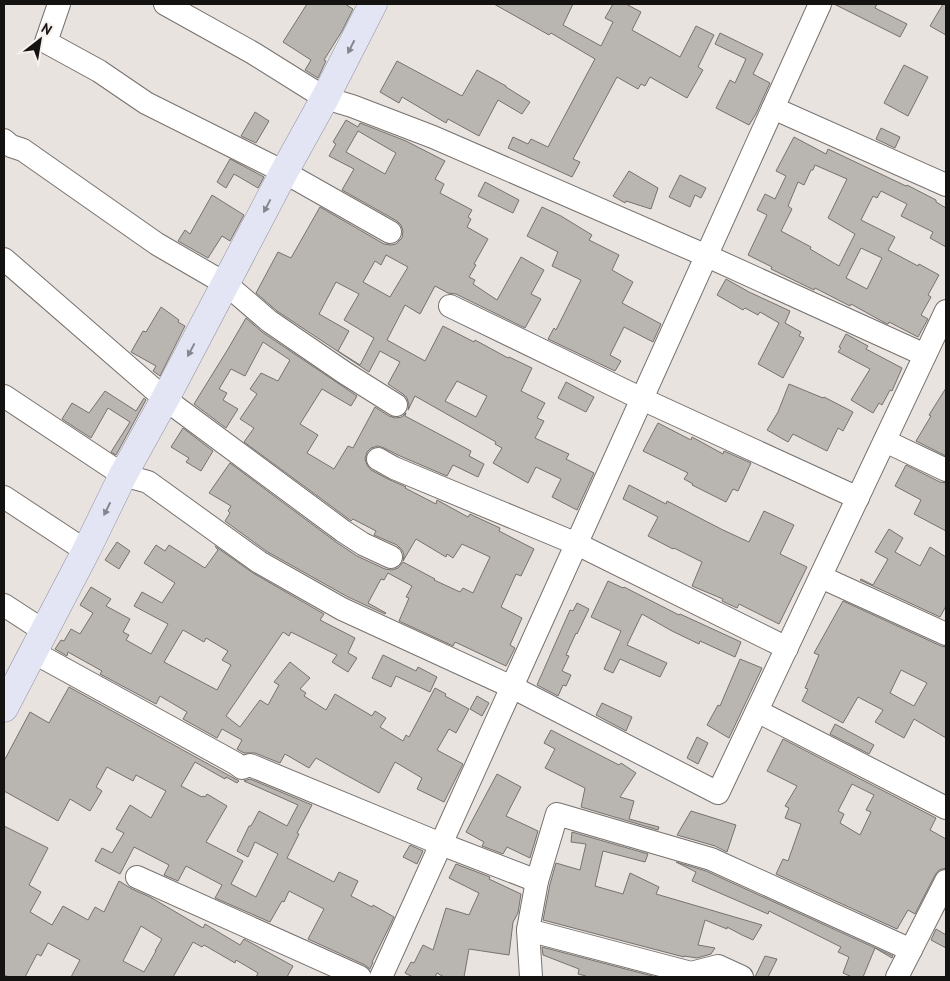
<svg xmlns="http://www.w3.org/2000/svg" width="950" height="981" font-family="'PT Sans',sans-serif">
<rect width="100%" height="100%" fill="#e9e3e0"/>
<g fill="#b9b5b0" stroke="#77726e" fill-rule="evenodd">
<path d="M307,4H345L353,9L342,31L324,60L326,61L318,78L305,70L311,60L283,42Z"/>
<path d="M494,4H573L563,25L601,46L613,22L605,18L613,4H626L641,12L632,30L680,57L696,26L714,35L698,67L703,70L687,98L650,77L645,86L641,84L638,89L617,77L573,159L580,162L572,177L508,148L513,137L528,144L531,139L548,147L595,59L551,33L549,35Z"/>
<path d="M834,4H877L875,8L907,24L900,37Z"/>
<path d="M943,4H946V35L930,26Z"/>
<path d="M720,33L763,54L753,74L770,83L756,114L749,125L716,108L730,80L735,83L746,59L715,44Z"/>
<path d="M397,61L462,96L477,70L506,86V87L530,102L522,114L498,100L479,136L448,119L446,123L402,97L399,103L380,92Z"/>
<path d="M904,65L928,77L908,116L884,103Z"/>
<path d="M255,112L269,121L256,143L241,136Z"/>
<path d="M346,120L358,127L360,123L406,141L445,161L435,179L444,184L440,193L472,210L468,217L471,219L467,227L488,239L474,264L476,265L469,277L475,280L473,284L497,300L521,257L544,270L531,294L541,299L525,328L456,294L448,293L435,286L420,314L405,305L387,340L425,361L443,326L474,342L475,340L508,358L509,357L532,368L521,391L545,403L537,418L544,421L535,438L569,454L566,459L594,473L577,510L552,497L561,479L536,467L528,483L493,463L502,448L495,444L496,442L415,396L408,410L409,405L407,398L403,394L388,384L400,362L380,351L369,372L277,311L256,293L278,252L291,258L320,207L384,244L391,245L396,244L402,238L403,231L401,225L397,221L342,190L354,169L329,156L336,144L333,142ZM358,131L396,153L385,174L346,152ZM386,255L408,267L390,297L363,282L375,261L381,265ZM336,282L359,294L344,320L374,338L360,365L338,351L349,331L319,314ZM457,381L487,396L476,417L445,401Z"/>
<path d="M881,128L900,137L895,148L876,139Z"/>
<path d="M794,137L826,154L828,149L906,186L907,185L936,200V202L946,208V247L930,238L933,232L901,216L907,204L881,191L877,198L873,196L861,220L895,237L888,250L918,266L919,264L939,275L928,295L931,297L921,315L928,319L918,337L889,322L888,324H887L851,304L850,306L815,288L814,290L771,269L772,267L748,255L767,215L757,210L765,194L775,199L786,176L776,171ZM815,165L847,179L828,218L855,234L839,266L810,249L811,247L781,231L792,209L788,206L798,182L804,185L811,170H813ZM861,248L882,258L867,289L846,278Z"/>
<path d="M230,159L264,177L258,188L234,174L226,188L217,182Z"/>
<path d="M629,171L658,188L651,209L626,201L625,203L613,196Z"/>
<path d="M680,175L706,188L701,198L695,195L690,207L669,197Z"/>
<path d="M485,182L519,200L513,213L478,196Z"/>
<path d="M212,195L244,215L230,241L222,236L208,258L178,241L185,230L190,234Z"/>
<path d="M542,207L561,216L592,235L589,240L619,255L612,270L633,282L622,303L661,324L653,342L624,327L610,355L621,361L615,371L548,339L554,328L556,330L581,280L552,266L558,252L527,236Z"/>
<path d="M726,279L749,292L790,311L785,323L801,332L799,336L804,338L783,378L758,364L779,323L760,312L758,315L745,308L743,310L717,295Z"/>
<path d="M161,307L179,320L178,322L185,326L160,376L153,371L156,366L131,352L143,331L146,332Z"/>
<path d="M246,318L262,332L357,396L351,406L322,389L300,424L318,435L307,453L334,469L348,446L353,448L375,407L389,416L395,418L402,417L406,413L405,416L471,451L469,456L484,464L478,477L453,465L447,476L400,456L384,448L378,446L371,448L367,452L365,459L367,465L371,470L388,479L406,487L405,488L436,504L437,500L468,517L470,514L474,516L500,528L499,531L534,549L521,576L516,574L501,607L522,618L510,645L515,648L506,666L455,642L453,646L399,621L409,598L406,597L412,586L388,573L384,580L381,579L368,603L386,613L385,614L348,597L266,551L225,521L230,513L228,511L231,506L209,493L230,463L336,542L357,556L385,569L392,570L398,568L403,562L435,579L434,580L460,592L463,588L473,593L490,557L462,544L453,558L447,554L446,557L416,539L403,561L404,555L402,550L397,545L374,535L376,531L353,519L351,521L350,520L244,442L254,428L240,419L257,394L250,389L261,373L278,381L290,360L263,342L245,376L231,369L219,389L227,393L223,400L238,409L226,428L194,404L228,349Z"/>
<path d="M846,334L868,346L866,349L902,368L892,391L890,390L882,405L879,403L873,413L851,400L870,369L838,352L841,348L839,347Z"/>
<path d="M566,382L594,397L586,412L558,398Z"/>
<path d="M789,384L823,398L824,397L853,412L843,431L838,428L827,451L793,434L788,442L767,430L778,412Z"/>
<path d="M946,388V456L916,441L931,416L929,415Z"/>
<path d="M105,391L136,411L144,398L146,400L116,455L111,452L130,422L108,408L91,438L62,419L72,403L89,413Z"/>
<path d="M658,423L691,440L692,437L723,454L724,451L751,463L738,491L733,489L726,502L692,485L693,484L684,479L688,473L643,451Z"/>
<path d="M183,428L213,451L201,471L186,462L189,458L171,447Z"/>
<path d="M906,465L940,482L946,483V531L914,514L921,500L895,486Z"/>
<path d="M629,485L666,504L667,501L723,530L749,542L764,511L794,525L780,554L807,567L779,624L739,604L737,608L722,601L723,599L692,586L702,562L674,548L673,549L648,536L658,517L623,499Z"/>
<path d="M889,529L903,538L895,552L920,566L930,547L946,557V606L940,617L860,580L861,579L873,585L888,559L875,552Z"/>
<path d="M117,542L130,551L119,569L105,560Z"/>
<path d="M156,545L165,551L169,545L205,568L218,550L215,546L253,573L324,614L320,620L355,638L348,653L357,658L348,672L332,662L337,655L291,632L289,636L283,632L226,716L240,727L260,700L268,705L279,685L274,682L290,662L310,678L300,689L306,693L304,696L326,710L335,694L372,716L375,711L386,718L380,727L403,741L406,735L409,737L435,688L446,694L445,696L469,709L456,733L449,729L437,750L463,764L444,802L417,789L422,778L395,762L379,793L346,775L316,758L309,768L285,754L280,763L255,753H244L237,749L242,740L222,729L217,738L183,719L187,712L160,696L156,704L100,674L102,671L68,652L67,656L55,649L61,640L64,641L71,629L80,634L93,613L80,605L91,587L111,599L106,606L130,619L123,632L129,635L126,640L151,654L168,624L134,606L142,592L162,603L175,583L144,563ZM183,630L204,642L206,638L228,651L222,660L231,665L217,690L164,662Z"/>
<path d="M608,581L623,588L624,587L679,615L680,614L741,642L735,657L700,641L699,644L672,631L642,614L627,645L667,663L660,677L620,659L613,673L604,669L621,631L591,617Z"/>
<path d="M843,601L941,646L946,647V738L914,719L904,738L875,722L883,710L858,697L843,723L802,701L808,689L805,688L819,655L814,653ZM901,670L927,683L914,706L890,693Z"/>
<path d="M577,603L589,609L577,634L576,633L566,655L569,656L562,671L571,675L566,686L563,685L558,696L537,685L570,610L573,611Z"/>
<path d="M383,655L416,671L418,667L437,677L430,692L396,676L391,687L372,678Z"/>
<path d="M740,659L762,668L729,738L707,725L718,705L720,706Z"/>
<path d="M69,687L239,781L237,783L226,777L225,779L195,762L181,786L202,797L203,796L205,797L207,794L227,806L206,842L243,861L231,884L256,897L278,854L255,842L248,857L237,851L249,826H251L259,811L287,826L298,805L244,781L250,779L312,805L297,833L299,834L287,858L334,882L339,872L358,881L351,896L372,907L373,905L394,917L372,962H373L370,969L365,965L308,939L324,909L289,891L284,902L282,901L270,922L215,898L222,885L186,866L178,881L164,875L169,865L134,847L120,874L95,861L102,848L112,853L124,833L116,829L130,805L151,818L166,791L136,775L133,781L107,767L96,787L102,791L90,811L70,799L58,821L4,791V761L30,712L49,723Z"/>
<path d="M477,696L489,703L482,716L470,709Z"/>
<path d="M602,703L632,717L626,731L596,715Z"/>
<path d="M835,724L874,745L869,754L830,734Z"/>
<path d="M551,730L619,765L621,763L636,773L620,797L634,801L629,819L659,827L658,830L581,807L585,788L545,768L555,749L544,743Z"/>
<path d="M697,737L708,743L698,764L687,758Z"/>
<path d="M783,739L936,818L930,830L946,839V868L939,870L935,875L915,914L908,910L897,929L776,874L783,859L788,861L801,824L785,818L789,808L785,806L797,786L767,771ZM852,784L874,795L866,810L871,812L860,835L840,823L844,814L838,811Z"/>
<path d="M497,774L521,787L506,816L538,831L530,858L507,847L503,854L482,846L484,842L466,832Z"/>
<path d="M691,811L736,825L727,852L715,846L677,835Z"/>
<path d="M4,826L48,848L29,885L41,892L30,912L52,925L63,906L88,920L95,907L104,912L119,881L132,889L150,897L203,928L205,924L240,945L244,939L293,966L287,977H256L258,973L236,960L235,963L204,945L202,947L193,942L173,977H71L80,960L48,943L41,956L37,954L25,977H9L4,975ZM141,926L162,939L155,951H156L144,972L123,961Z"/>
<path d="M572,832L648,854L645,862L603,851L595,886L623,894L630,873L659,887L656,894L762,925L753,940L742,935L727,927V929L705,920L698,945L715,948L711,954L697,958L684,956V957L543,920L550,884L556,863L580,870L586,844L571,842Z"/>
<path d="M410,845L423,851L417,864L403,857Z"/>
<path d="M676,862L706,871L893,956L892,958L875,948L863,977H852L843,973L849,957L838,952L841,947L769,911L768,914L692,881L696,872Z"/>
<path d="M456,864L490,877L489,879L521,894L518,913L513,922L509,955L469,949L464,977H444L437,973L435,977H413L405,973L411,962L414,963L423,945L433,950L446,908L469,915L479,893L449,878Z"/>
<path d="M936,929L946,935V948L931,940Z"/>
<path d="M542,947L656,977H586V976L578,974L579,969L543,955Z"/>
<path d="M765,956L777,959L768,977H755Z"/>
</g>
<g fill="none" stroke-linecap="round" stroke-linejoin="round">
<g stroke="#77716e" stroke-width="24">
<g id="minor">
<path d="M59,4L46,42L99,71L146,103L284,172L390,232"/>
<path d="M165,4L253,53L325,98L352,106L433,137L707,256L925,355"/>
<path d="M773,108L946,185"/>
<path d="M4,140L11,146L23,150L157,244L226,284L269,321L345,373L396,405"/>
<path d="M4,259L165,399L343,531L363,544L391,557"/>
<path d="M450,306L642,399L858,498"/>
<path d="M4,396L123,475L148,482L259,562L342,609L512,687L718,793L946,311"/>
<path d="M885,441L946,470"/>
<path d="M378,459L394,468L577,544L787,648"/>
<path d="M4,497L86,551"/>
<path d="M821,577L946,634"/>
<path d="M4,605L44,631"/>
<path d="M33,652L235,763L242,768L250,765L441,844L537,881L528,930L691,973L718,966L742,977"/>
<path d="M757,711L946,808"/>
<path d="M137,877L360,977"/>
<path d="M537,881L557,814L711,859L911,950"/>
<path d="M528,930L531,977"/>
<path d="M381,977L820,4"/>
<path d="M897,977L946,881"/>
</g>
</g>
<g stroke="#8f90a0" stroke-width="29">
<path id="major" d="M4,708L86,551L123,475L165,399L284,172L325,98L373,4"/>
</g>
<use href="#minor" stroke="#fff" stroke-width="22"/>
<use href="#major" stroke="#e3e5f4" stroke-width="28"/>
</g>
<defs><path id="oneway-solid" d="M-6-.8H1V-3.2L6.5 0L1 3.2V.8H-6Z" transform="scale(1.25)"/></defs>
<g fill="#86868e">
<use href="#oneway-solid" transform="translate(351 47) rotate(117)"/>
<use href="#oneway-solid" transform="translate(267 206) rotate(118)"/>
<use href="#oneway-solid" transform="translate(191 350) rotate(118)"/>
<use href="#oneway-solid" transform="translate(107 509) rotate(116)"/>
</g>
<rect width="950" height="981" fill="none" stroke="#151312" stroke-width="10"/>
<g transform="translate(40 40) rotate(31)" stroke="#f7f0ed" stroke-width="4" paint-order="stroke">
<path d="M0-4L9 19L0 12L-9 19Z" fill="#151312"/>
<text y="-8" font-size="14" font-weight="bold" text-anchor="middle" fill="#151312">N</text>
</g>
</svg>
